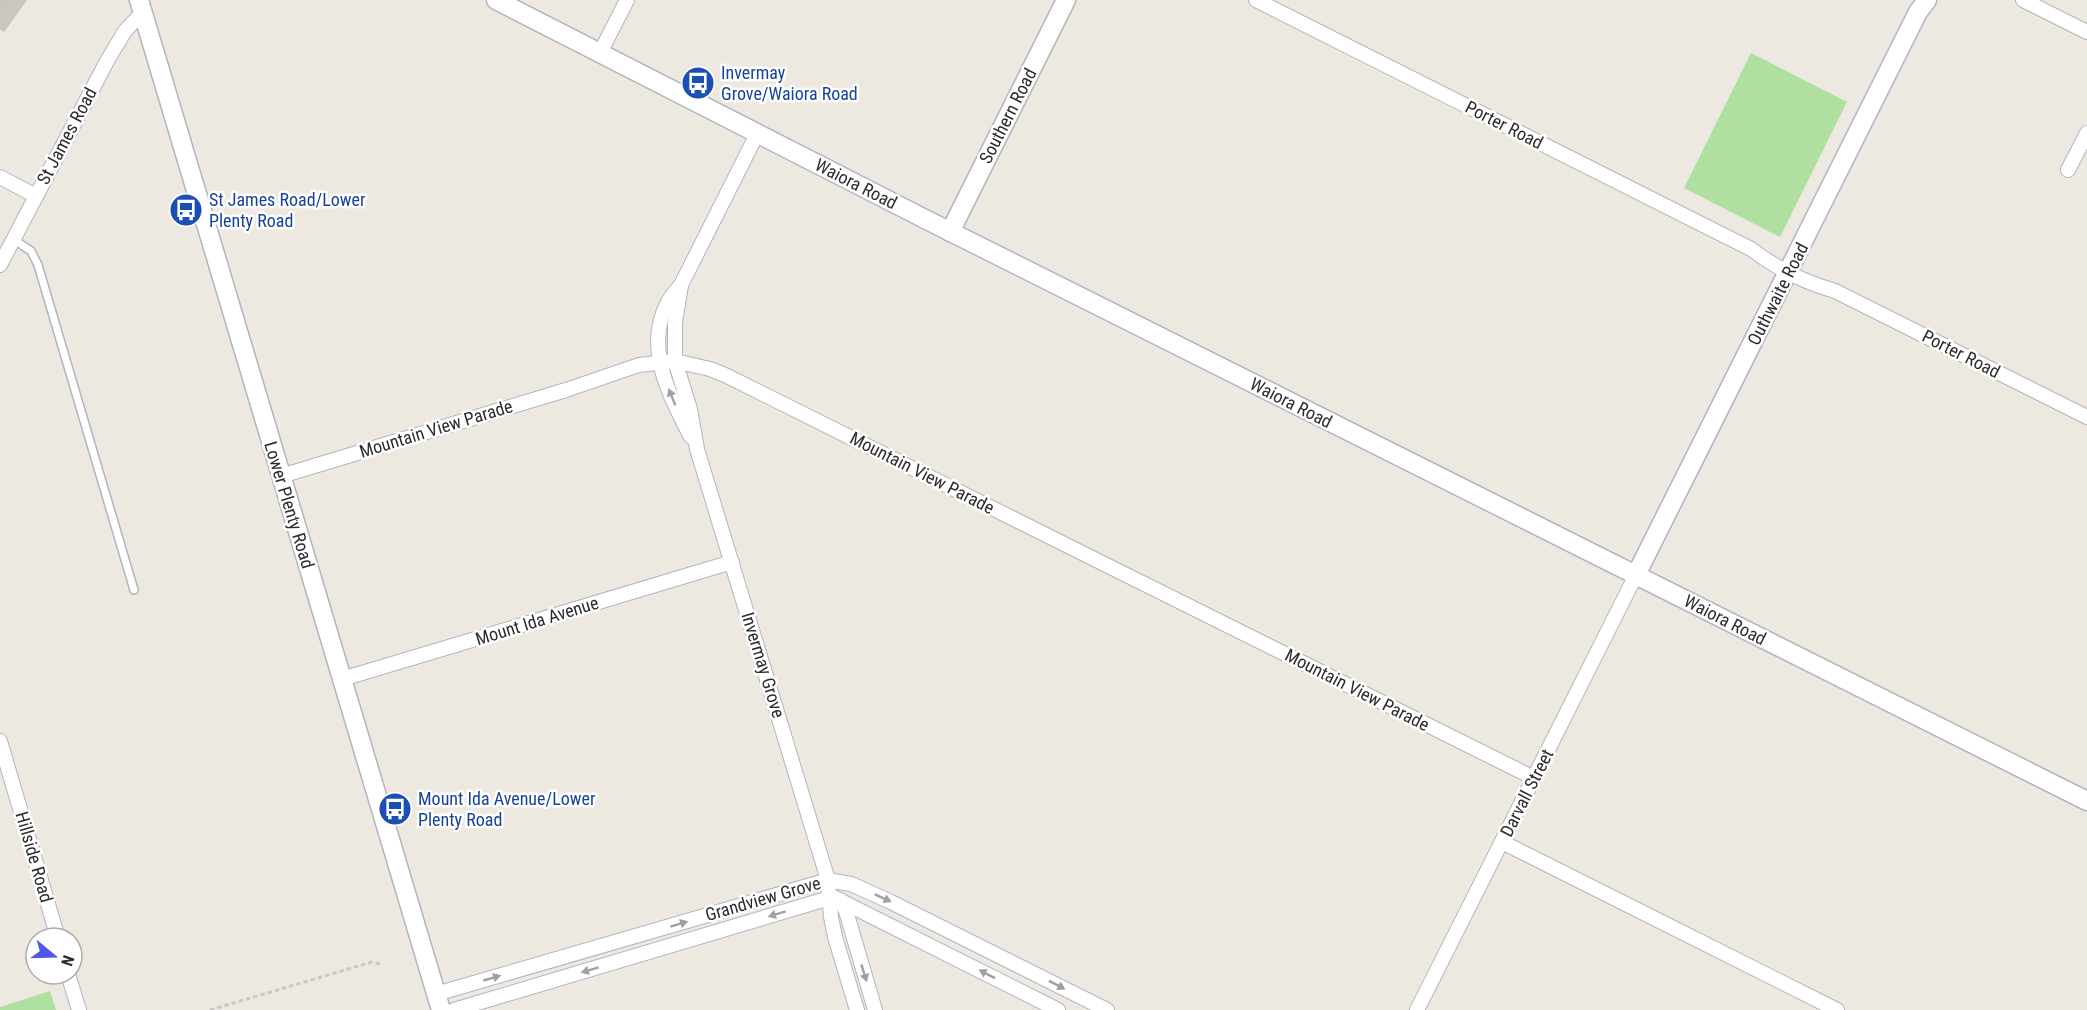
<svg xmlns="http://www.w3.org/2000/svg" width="2087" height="1010" font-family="'Roboto Condensed',sans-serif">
<rect width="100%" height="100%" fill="#ede9e0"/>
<g fill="#afdfa1">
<path d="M1751,53L1847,102L1780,237L1684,188Z"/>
<path d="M50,991L56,1010H0V1007Z"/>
</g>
<path fill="#c9c7be" stroke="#c8c5b9" stroke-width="1.5" d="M0,0H26L4,31L0,28Z"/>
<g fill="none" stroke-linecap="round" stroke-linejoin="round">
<g stroke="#b3b4bf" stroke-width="10">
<path id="lane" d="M13,239L31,251L38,265L134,590"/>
</g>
<g stroke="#b3b4bf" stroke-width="16">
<g id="street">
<path d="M1256,0L1751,249C1777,269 1804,282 1835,291L2087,417"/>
<path d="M2023,0L2087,32"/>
<path d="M600,53L627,0"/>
<path d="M2068,170L2087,133"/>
<path d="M0,177L36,196"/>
<path d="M0,265L107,61L125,31L142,13"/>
<path d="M681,285L675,323V361L690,409L697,449L828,880L831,917L835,937L857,1010"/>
<path d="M691,437C670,397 644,348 667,304C670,297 676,291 681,285L757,134"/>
<path d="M281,476L566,390L639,365L675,361L710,369L725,375L1534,778"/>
<path d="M342,679L732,562"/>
<path d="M0,741L58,938"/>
<path d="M1502,842L1837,1010"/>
<path d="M840,900L846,911L875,1010"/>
<path d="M68,974L79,1010"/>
<path d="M436,994L828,880L851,884L891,902L1107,1010"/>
<path d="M454,1010L833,897L1058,1010"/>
<path d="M1417,1010L1636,575"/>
</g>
</g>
<g stroke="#b3b4bf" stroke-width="21">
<g id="secondary">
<path d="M139,0L441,1010"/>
<path d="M496,0L923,218L2087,801"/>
<path d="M950,232L1066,0"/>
<path d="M1636,575L1918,12L1927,0"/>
</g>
</g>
<path stroke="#c8c8c8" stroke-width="3" stroke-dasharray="4.5 3" stroke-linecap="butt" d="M210,1010L372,962L380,964"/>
<use href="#lane" stroke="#fff" stroke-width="7"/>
<use href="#street" stroke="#fff" stroke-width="14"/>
<use href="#secondary" stroke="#fff" stroke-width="18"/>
</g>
<defs><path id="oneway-solid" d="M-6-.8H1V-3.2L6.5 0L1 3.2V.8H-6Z" transform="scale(1.5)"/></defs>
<g fill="#a0a0a0">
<use href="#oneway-solid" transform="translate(672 397) rotate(-112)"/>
<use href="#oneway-solid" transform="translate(883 898) rotate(24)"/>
<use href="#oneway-solid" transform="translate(777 914) rotate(163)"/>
<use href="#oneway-solid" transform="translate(679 924) rotate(-17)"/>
<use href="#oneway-solid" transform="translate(590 970) rotate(163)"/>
<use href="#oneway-solid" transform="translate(864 973) rotate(73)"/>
<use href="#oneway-solid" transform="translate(987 974) rotate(-153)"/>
<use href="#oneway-solid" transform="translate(492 978) rotate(-16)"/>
<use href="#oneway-solid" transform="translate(1057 985) rotate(27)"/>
</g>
<defs>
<g id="bus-disc" transform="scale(1.725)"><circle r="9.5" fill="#1a4fb4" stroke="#fff"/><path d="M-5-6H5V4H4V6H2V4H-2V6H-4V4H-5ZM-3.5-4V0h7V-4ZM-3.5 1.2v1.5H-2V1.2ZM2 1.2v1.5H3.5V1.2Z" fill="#fff"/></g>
</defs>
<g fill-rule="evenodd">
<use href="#bus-disc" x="698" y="83"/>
<use href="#bus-disc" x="186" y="210"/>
<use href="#bus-disc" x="395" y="809"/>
</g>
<g text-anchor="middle" stroke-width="5" stroke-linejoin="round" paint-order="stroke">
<g font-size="18" fill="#164399" stroke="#fff" text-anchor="start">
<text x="721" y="79">Invermay<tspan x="721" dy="21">Grove/Waiora Road</tspan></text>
<text x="209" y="206">St James Road/Lower<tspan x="209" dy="21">Plenty Road</tspan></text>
<text x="418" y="805">Mount Ida Avenue/Lower<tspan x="418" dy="21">Plenty Road</tspan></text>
</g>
<g font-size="18" fill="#2c2c2c" stroke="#fff">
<text transform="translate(1008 116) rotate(-63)" y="6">Southern Road</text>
<text transform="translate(1504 125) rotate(27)" y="6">Porter Road</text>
<text transform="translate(67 136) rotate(-62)" y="6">St James Road</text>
<text transform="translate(856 184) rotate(27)" y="6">Waiora Road</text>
<text transform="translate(1778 294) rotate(-63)" y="6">Outhwaite Road</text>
<text transform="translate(1961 354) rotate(27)" y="6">Porter Road</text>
<text transform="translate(1291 403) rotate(27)" y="6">Waiora Road</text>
<text transform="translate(436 429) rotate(-17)" y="6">Mountain View Parade</text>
<text transform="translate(922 473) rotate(27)" y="6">Mountain View Parade</text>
<text transform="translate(289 505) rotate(73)" y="6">Lower Plenty Road</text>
<text transform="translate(1725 620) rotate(27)" y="6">Waiora Road</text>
<text transform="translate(537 621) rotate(-17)" y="6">Mount Ida Avenue</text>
<text transform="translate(763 665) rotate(73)" y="6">Invermay Grove</text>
<text transform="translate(1357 690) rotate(27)" y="6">Mountain View Parade</text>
<text transform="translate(1527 793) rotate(-63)" y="6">Darvall Street</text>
<text transform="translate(34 857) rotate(74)" y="6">Hillside Road</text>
<text transform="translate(763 899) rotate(-16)" y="6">Grandview Grove</text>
</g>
</g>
<g transform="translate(54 956) rotate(109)"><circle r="28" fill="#ffffff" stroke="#ababab" stroke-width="1.5"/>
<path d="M0-4.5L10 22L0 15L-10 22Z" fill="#4d58ed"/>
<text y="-9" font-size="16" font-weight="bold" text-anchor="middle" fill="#2c2c2c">N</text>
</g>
</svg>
